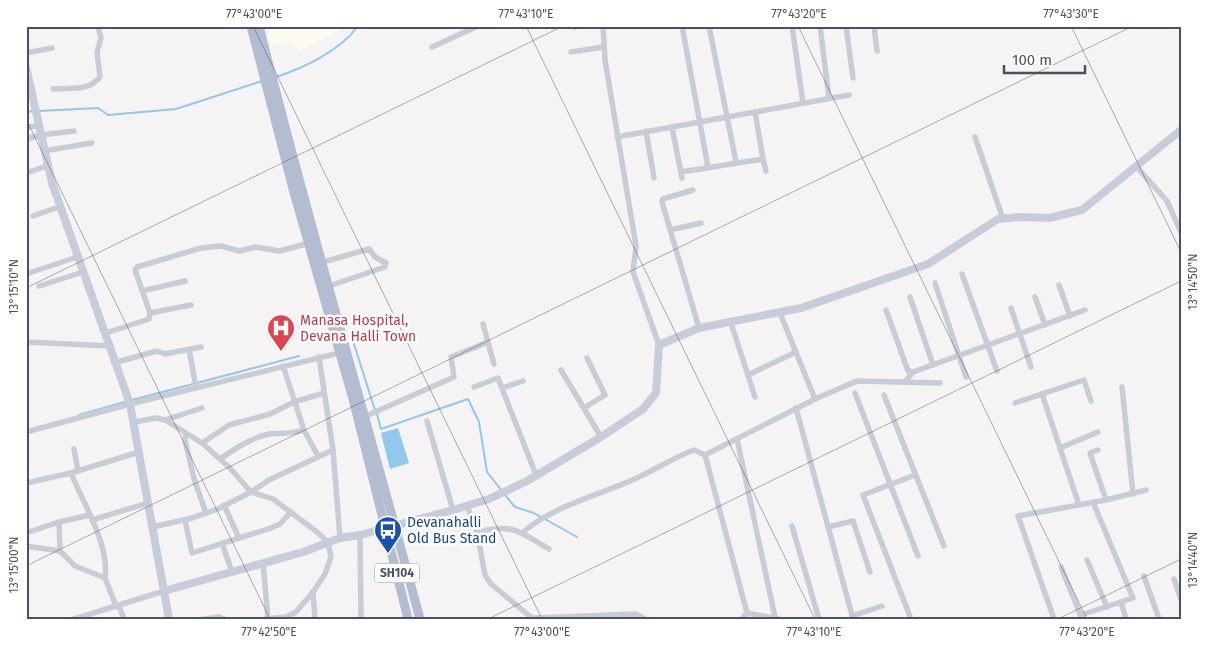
<svg xmlns="http://www.w3.org/2000/svg" width="1207" height="645" font-family="'Fira Sans',sans-serif">
<rect width="100%" height="100%" fill="#f5f3f3"/>
<path fill="#fdfbef" d="M266,26H342L340,30L301,50L284,41L271,46Z"/>
<path fill="#91c8ec" d="M398,428L409,463L390,469L381,433Z"/>
<g fill="none" stroke-linecap="round" stroke-linejoin="round">
<g stroke="#91c8ec" stroke-width="2">
<path d="M276,77C304,68 341,50 358,26"/>
<path d="M26,96L27,111"/>
<path d="M39,111L98,108L108,115L176,109L262,81"/>
<path d="M27,112L34,111"/>
<path d="M353,341L375,410"/>
<path d="M197,383L299,356"/>
<path d="M132,400L193,384"/>
<path d="M377,414L381,429L468,399L479,422L487,472L502,491"/>
<path d="M79,415L128,401"/>
<path d="M505,495L515,507L534,513L577,537"/>
</g>
<g stroke="#c7ccd6" stroke-width="5.5">
<path d="M603,26L605,60L636,246L633,272L659,345"/>
<path d="M682,26L708,167"/>
<path d="M709,26L736,162"/>
<path d="M792,26L803,103"/>
<path d="M820,26L829,98"/>
<path d="M846,26L853,78"/>
<path d="M874,26L877,51"/>
<path d="M575,27L576,26"/>
<path d="M432,47L478,26"/>
<path d="M571,52L604,47"/>
<path d="M26,53L52,48"/>
<path d="M53,89C71,87 88,92 100,77L97,52L101,38L98,26"/>
<path d="M755,112L763,159"/>
<path d="M26,127L39,126"/>
<path d="M672,127L682,178"/>
<path d="M646,131L654,178"/>
<path d="M617,137L849,95"/>
<path d="M975,137L1003,219"/>
<path d="M26,139L41,135L74,131"/>
<path d="M44,151L92,143"/>
<path d="M1136,166L1167,201L1181,232"/>
<path d="M681,172L763,159L766,171"/>
<path d="M26,173L47,166"/>
<path d="M693,190L663,199L662,202L699,328"/>
<path d="M33,216L59,207"/>
<path d="M670,230L701,223"/>
<path d="M323,262L369,249L375,257L386,263L385,267L329,286"/>
<path d="M26,274L77,257"/>
<path d="M962,274L997,371"/>
<path d="M935,283L966,377"/>
<path d="M1059,285L1070,316"/>
<path d="M39,286L83,272"/>
<path d="M142,291L185,281"/>
<path d="M910,297L933,365"/>
<path d="M1035,297L1045,325"/>
<path d="M1011,308L1031,367"/>
<path d="M886,310L908,371L913,372"/>
<path d="M150,313L135,270L137,267L201,248L221,246L239,251L256,247L279,251L310,243"/>
<path d="M780,313L815,399"/>
<path d="M731,323L755,397"/>
<path d="M483,324L494,364"/>
<path d="M106,333L149,319L150,313L191,305"/>
<path d="M26,342L111,346"/>
<path d="M189,349L196,388"/>
<path d="M319,357L333,450L340,538"/>
<path d="M117,362L157,351L165,354L201,347"/>
<path d="M283,366L304,430L318,456"/>
<path d="M561,370L601,437"/>
<path d="M748,375L796,352"/>
<path d="M905,382L913,372L1085,310"/>
<path d="M474,387L498,378L536,475"/>
<path d="M1122,387L1133,494"/>
<path d="M502,388L523,381"/>
<path d="M855,393L918,556"/>
<path d="M1042,394L1079,505"/>
<path d="M884,395L944,546"/>
<path d="M1015,403L1084,380L1091,401"/>
<path d="M584,408L605,395L587,358"/>
<path d="M796,408L853,619"/>
<path d="M364,417L454,377L451,357L488,342"/>
<path d="M165,420L202,408"/>
<path d="M427,421L453,510"/>
<path d="M134,422L156,418L165,420L202,443L229,467L251,492L269,480L333,450"/>
<path d="M26,432L130,404L343,352"/>
<path d="M186,433L185,440L194,479L206,513"/>
<path d="M737,439L775,617"/>
<path d="M202,443L229,425L270,414L294,402L324,393"/>
<path d="M1060,448L1098,432"/>
<path d="M74,449L78,471"/>
<path d="M1098,450L1090,453L1106,500"/>
<path d="M705,455L747,613"/>
<path d="M220,459C234,449 252,437 269,434C281,433 292,434 304,430"/>
<path d="M71,473C83,503 110,545 105,578"/>
<path d="M26,483L71,473L139,452"/>
<path d="M224,505L239,538"/>
<path d="M467,506L477,532L485,575L491,584L532,618L636,614L645,619"/>
<path d="M92,520L148,503"/>
<path d="M185,520L192,553L271,528L280,524L291,512"/>
<path d="M59,522L60,551L75,566L105,578L116,606"/>
<path d="M792,526L819,619"/>
<path d="M153,527L192,518L218,509L251,492L273,499L317,532L328,542L331,557L325,574L313,592L296,612L286,617L265,619"/>
<path d="M828,527L853,521L870,572"/>
<path d="M477,532C513,523 518,531 549,549"/>
<path d="M26,533L59,522L90,515"/>
<path d="M522,533C554,505 601,495 639,477C658,468 675,457 694,450L705,455L815,399L857,381L940,383"/>
<path d="M360,535L361,619"/>
<path d="M222,543L232,572"/>
<path d="M26,546L60,551"/>
<path d="M1087,560L1107,607"/>
<path d="M263,563L268,619"/>
<path d="M1061,567L1082,619"/>
<path d="M1144,576L1159,619"/>
<path d="M1174,579L1181,600"/>
<path d="M313,592L315,619"/>
<path d="M1121,602L1126,619"/>
<path d="M119,606L124,619"/>
<path d="M1081,615L1133,598L1093,502"/>
<path d="M852,616L882,606"/>
<path d="M74,619L164,591"/>
<path d="M204,619L219,617L224,619"/>
<path d="M742,619L747,613L778,619"/>
<path d="M911,619L863,495L915,475"/>
<path d="M1054,619L1018,516L1106,500L1146,490"/>
</g>
<g stroke="#c6ccda" stroke-width="8">
<path d="M26,67L52,183L130,404L169,619"/>
<path d="M164,591L303,552L340,538L360,535L453,510L489,499L527,481L601,437L643,409L656,393L659,345L699,328L801,308L928,264L998,219L1020,217L1049,218L1082,210L1181,130"/>
</g>
<g stroke="#b3bcd0" stroke-width="9">
<path d="M251,26L293,189L353,399L408,619"/>
<path d="M259,26C309,225 367,421 420,619"/>
</g>
</g>
<path fill="none" stroke="#4a5260" stroke-width="1" stroke-opacity="0.45" d="M253,26L542,619M526,26L815,619M798,26L1087,619M1071,26L1181,252M26,119L270,619M26,288L563,26M26,566L1133,26M488,619L1181,281M1058,619L1181,559"/>
<defs>
<g id="hospital-pin" transform="scale(1.4375)"><path d="M0 17L-7.5 6A9.5 9.5 0 1 1 7.5 6Z" fill="#e0444e" stroke="#fff"/><path d="M-5-5h3v3.5h4V-5h3V5h-3V1.5h-4V5h-3Z" fill="#fff"/></g>
<g id="bus-pin" transform="scale(1.4375)"><path d="M0 17L-7.5 6A9.5 9.5 0 1 1 7.5 6Z" fill="#1a4fb4" stroke="#fff"/><path d="M-5-6H5V4H4V6H2V4H-2V6H-4V4H-5ZM-3.5-4V0h7V-4ZM-3.5 1.2v1.5H-2V1.2ZM2 1.2v1.5H3.5V1.2Z" fill="#fff"/></g>
</defs>
<g fill-rule="evenodd">
<use href="#hospital-pin" x="281" y="328"/>
<use href="#bus-pin" x="388" y="530"/>
</g>
<g text-anchor="middle" stroke-width="5" stroke-linejoin="round" paint-order="stroke">
<rect fill="#fff" stroke="#808690" stroke-width="1" x="374.5" y="563.5" width="45" height="19" rx="4"/>
<g font-size="12" font-weight="bold" fill="#4a5260">
<text x="397" y="577">SH104</text>
</g>
<g font-size="14" fill="#be3a42" stroke="#fff" text-anchor="start">
<text x="300" y="325">Manasa Hospital,<tspan x="300" dy="16">Devana Halli Town</tspan></text>
</g>
<g font-size="14" fill="#164399" stroke="#fff" text-anchor="start">
<text x="407" y="527">Devanahalli<tspan x="407" dy="16">Old Bus Stand</tspan></text>
</g>
</g>
<rect width="1207" height="645" fill="none" stroke="#ffffff" stroke-width="55"/>
<path d="M1004 65v8h81v-8" fill="none" stroke="#4a5260" stroke-width="2.5"/>
<text x="1012" y="65" font-size="15" fill="#4a5260" stroke="#ffffff" stroke-width="4" paint-order="stroke">100 m</text>
<rect x="28" y="28" width="1152" height="590" fill="none" stroke="#4a5260" stroke-width="2"/>
<g font-size="12" text-anchor="middle" fill="#4a5260">
<text x="254" y="18">77°43'00"E</text>
<text x="526" y="18">77°43'10"E</text>
<text x="799" y="18">77°43'20"E</text>
<text x="1071" y="18">77°43'30"E</text>
<text transform="translate(1193 282) rotate(-90)" y="4">13°14'50"N</text>
<text transform="translate(14 287) rotate(-90)" y="4">13°15'10"N</text>
<text transform="translate(1193 560) rotate(-90)" y="4">13°14'40"N</text>
<text transform="translate(14 565) rotate(-90)" y="4">13°15'00"N</text>
<text x="269" y="636">77°42'50"E</text>
<text x="542" y="636">77°43'00"E</text>
<text x="814" y="636">77°43'10"E</text>
<text x="1087" y="636">77°43'20"E</text>
</g>
</svg>
